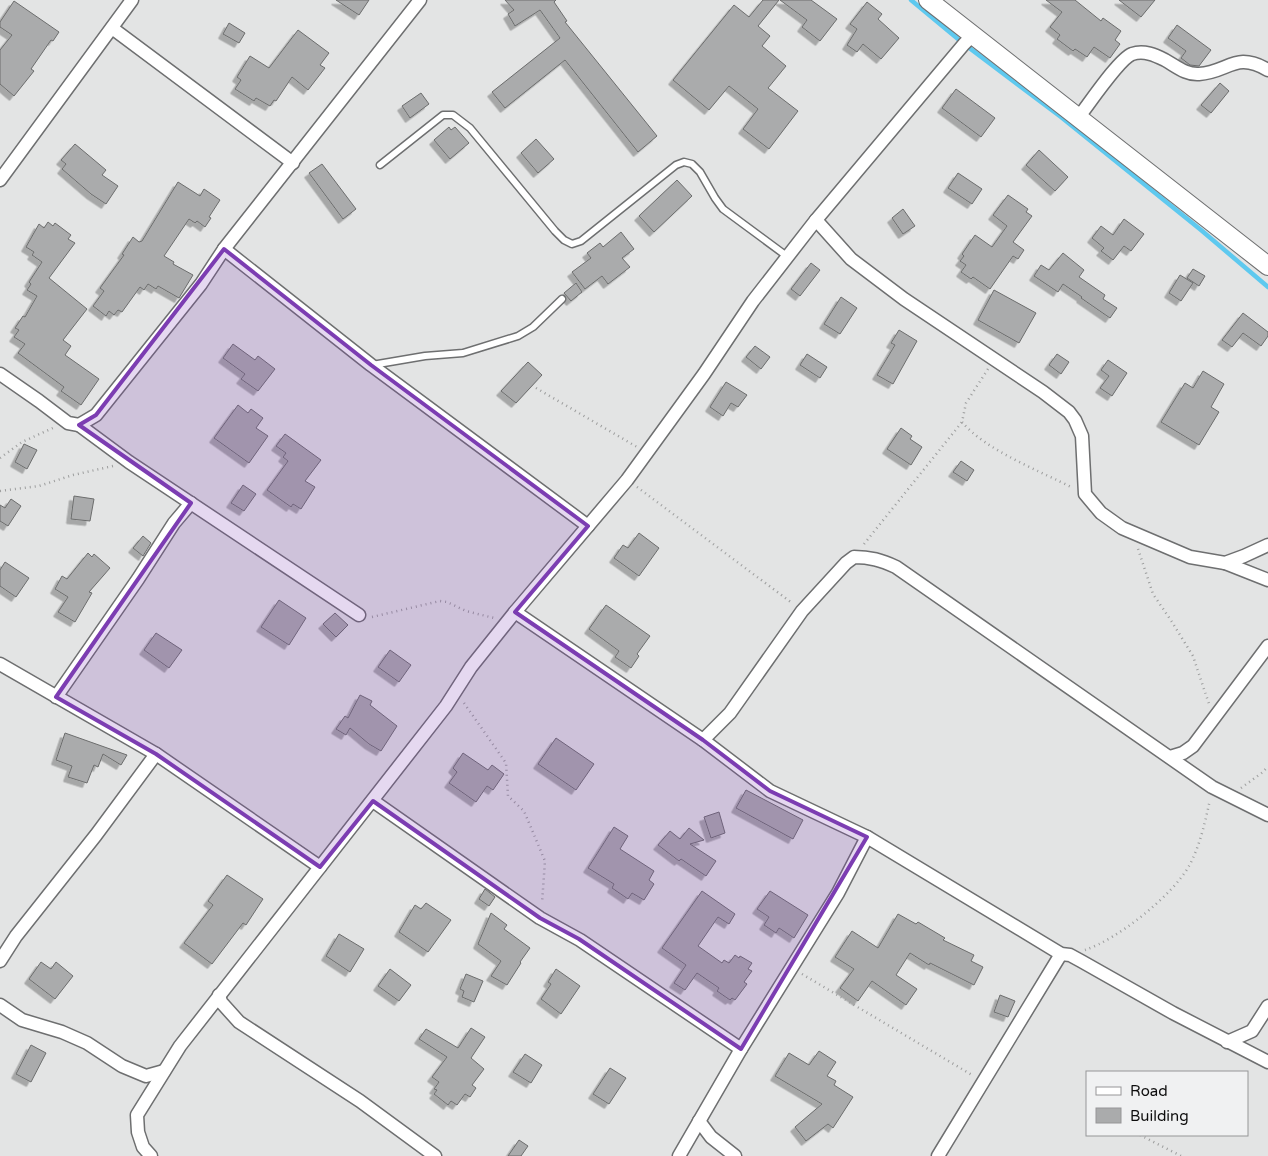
<svg xmlns="http://www.w3.org/2000/svg" width="1268" height="1156" font-family="'Varela Round',sans-serif">
<defs>
<filter id="shadow"><feDropShadow dx="-4.5" dy="4.5" stdDeviation="0" flood-color="#0004"/></filter>
</defs>
<rect width="100%" height="100%" fill="#e3e4e4"/>
<g fill="none" stroke-linecap="round" stroke-linejoin="round">
<path stroke="#5ec9ef" stroke-width="4.5" d="M911,0L964,44L1061,117L1201,230L1268,287"/>
</g>
<g fill="#aaabac" stroke="#6c6d6d" filter="url(#shadow)">
<path d="M336,0H369L359,15Z"/>
<path d="M505,0H556L554,2L567,21L565,22L657,136L638,152L565,60L505,108L492,92L560,38L540,10L515,26L508,14L514,10Z"/>
<path d="M763,0H779L758,26L770,36L762,46L786,66L768,88L798,111L769,149L743,129L758,109L729,86L709,110L673,80L734,5L749,17Z"/>
<path d="M780,0H811L837,19L820,41L802,27L807,20Z"/>
<path d="M1046,0H1075L1101,21L1103,18L1121,31L1115,40L1120,44L1110,58L1094,47L1087,57L1075,49L1073,51L1057,39L1060,35L1050,27L1062,12Z"/>
<path d="M1119,0H1155L1141,17Z"/>
<path d="M14,1L59,32L53,41L51,40L31,69L34,71L14,96L0,84V50L12,35L0,27V22Z"/>
<path d="M867,2L882,14L878,19L899,38L881,59L863,44L857,52L847,45L857,29L850,24Z"/>
<path d="M229,23L245,33L239,43L223,34Z"/>
<path d="M1177,25L1211,50L1199,66L1190,65L1181,58L1186,51L1168,38Z"/>
<path d="M298,30L329,53L320,65L325,68L308,90L292,77L276,101L274,100L270,106L256,98L254,101L235,89L241,80L237,77L250,56L269,68Z"/>
<path d="M1220,83L1229,91L1211,113L1201,105Z"/>
<path d="M956,89L995,118L981,137L942,108Z"/>
<path d="M421,93L429,104L410,118L402,106Z"/>
<path d="M449,127L451,130L455,127L469,143L450,159L434,140Z"/>
<path d="M536,139L554,159L538,173L521,153Z"/>
<path d="M75,144L106,170L102,175L118,186L106,204L91,194L62,169L66,164L61,160Z"/>
<path d="M1039,150L1068,177L1055,191L1026,165Z"/>
<path d="M322,164L356,209L343,219L309,173Z"/>
<path d="M958,173L982,189L972,204L948,188Z"/>
<path d="M677,180L692,196L654,232L639,216Z"/>
<path d="M178,182L200,196L204,189L220,200L209,217L211,218L205,227L197,221L195,223L189,219L164,256L174,262L173,264L193,275L179,298L158,286L156,289L148,284L144,290L140,287L122,312L118,310L114,315L109,311L106,316L93,306L104,291L100,288L124,255L122,254L133,237L139,242L142,241Z"/>
<path d="M1008,195L1028,209L1026,212L1032,216L1013,242L1024,250L1018,259L1013,256L990,289L973,277L971,279L961,272L966,265L960,261L964,256L962,254L975,235L992,247L1007,226L993,215Z"/>
<path d="M903,209L915,226L903,234L892,218Z"/>
<path d="M1124,219L1144,234L1131,251L1124,246L1113,260L1101,251L1104,248L1092,238L1101,226L1113,235Z"/>
<path d="M48,222L53,226L55,223L71,235L68,239L75,243L49,278L87,309L63,340L71,346L65,355L99,379L81,405L61,391L64,387L18,353L25,344L14,337L19,330L15,328L23,316L25,317L37,296L27,290L31,284L29,282L42,262L32,255L34,252L26,247L39,224L44,228Z"/>
<path d="M621,232L634,249L622,258L630,267L608,284L602,276L585,289L572,272L591,258L587,253L600,243L603,247Z"/>
<path d="M1063,253L1084,270L1079,277L1105,295L1103,299L1117,308L1110,318L1081,298L1082,297L1063,284L1058,292L1034,276L1041,265L1049,270Z"/>
<path d="M811,263L820,270L800,296L791,289Z"/>
<path d="M1193,269L1205,276L1199,286L1187,278Z"/>
<path d="M1180,275L1193,283L1181,301L1169,293Z"/>
<path d="M576,283L582,292L571,301L564,293Z"/>
<path d="M994,290L1036,313L1019,343L978,320Z"/>
<path d="M841,297L857,308L840,334L824,324Z"/>
<path d="M1243,313L1268,332V336L1261,346L1243,333L1232,347L1222,340Z"/>
<path d="M899,330L917,341L893,384L877,375L895,345L891,343Z"/>
<path d="M233,344L255,360L258,356L275,369L258,391L241,379L245,374L223,358Z"/>
<path d="M755,346L770,357L761,369L746,357Z"/>
<path d="M807,354L827,367L820,378L800,365Z"/>
<path d="M1057,354L1069,362L1061,374L1049,365Z"/>
<path d="M1108,360L1127,373L1112,396L1100,388L1109,376L1101,370Z"/>
<path d="M528,362L542,375L516,403L501,391Z"/>
<path d="M1203,371L1224,384L1211,407L1219,412L1199,445L1161,422L1185,383L1193,388Z"/>
<path d="M726,382L747,395L738,407L731,403L723,416L710,407Z"/>
<path d="M238,405L248,413L251,409L263,418L256,428L268,436L249,463L214,438Z"/>
<path d="M901,428L912,436L910,439L922,447L911,465L887,449Z"/>
<path d="M285,434L321,460L305,481L315,487L301,509L293,504L291,507L267,490L288,461L283,457L286,453L276,446Z"/>
<path d="M24,444L37,450L27,469L15,462Z"/>
<path d="M961,461L974,470L967,481L953,472Z"/>
<path d="M243,485L256,494L244,511L231,503Z"/>
<path d="M74,496L94,499L90,521L71,519Z"/>
<path d="M11,499L21,506L8,526L0,521V505L5,508Z"/>
<path d="M639,533L659,548L639,576L614,558L623,545L628,548Z"/>
<path d="M143,536L151,543L143,556L133,548Z"/>
<path d="M88,553L92,557L94,554L110,568L89,592L92,593L75,622L58,612L68,597L55,589L62,576L67,579Z"/>
<path d="M5,562L29,578L16,597L0,586V570Z"/>
<path d="M279,600L306,618L289,645L261,627Z"/>
<path d="M606,605L650,636L637,654L639,656L631,668L615,657L619,651L589,629Z"/>
<path d="M335,613L348,625L336,637L323,624Z"/>
<path d="M156,633L182,650L169,668L144,650Z"/>
<path d="M390,650L411,665L399,682L378,667Z"/>
<path d="M360,695L372,701L370,705L397,726L381,751L369,744L350,728L346,735L336,729L345,716L348,718Z"/>
<path d="M65,733L127,755L121,765L103,754L98,767L94,765L87,783L68,777L72,766L56,760Z"/>
<path d="M556,738L594,764L576,790L538,764Z"/>
<path d="M463,753L488,770L492,765L504,774L493,790L487,786L476,802L449,783L457,772L453,768Z"/>
<path d="M746,790L803,820L793,839L736,808Z"/>
<path d="M719,812L725,833L711,838L704,817Z"/>
<path d="M614,827L628,836L620,849L654,871L649,880L654,884L644,900L632,893L628,899L612,888L614,884L588,868Z"/>
<path d="M689,828L704,840L690,844L716,861L706,876L681,859L679,861L658,845L670,831L680,839Z"/>
<path d="M227,875L263,899L246,925L243,923L212,964L184,943L213,905L208,901Z"/>
<path d="M485,889L495,897L489,906L479,899Z"/>
<path d="M702,891L735,914L729,924L718,917L698,946L722,963L724,960L729,963L735,955L739,958L740,956L752,963L748,969L752,971L744,982L747,984L735,1000L732,998L730,1000L717,991L719,988L697,973L685,990L674,983L686,965L662,948Z"/>
<path d="M770,891L808,915L794,938L779,928L776,933L764,925L769,917L757,909Z"/>
<path d="M426,903L451,920L428,952L399,932L415,905L421,909Z"/>
<path d="M491,913L507,925L504,929L530,948L520,962L521,963L507,985L491,976L501,961L478,944Z"/>
<path d="M898,914L916,924L918,922L945,938L943,940L974,955L971,961L983,967L974,985L930,963L929,965L910,953L896,975L917,989L906,1005L872,981L858,1001L840,988L854,969L835,957L852,931L878,948Z"/>
<path d="M339,934L364,949L350,972L326,956Z"/>
<path d="M41,962L51,969L56,962L73,976L55,999L29,979Z"/>
<path d="M390,969L411,985L399,1001L378,986Z"/>
<path d="M556,969L580,986L561,1014L541,999L551,984L548,982Z"/>
<path d="M466,974L483,981L474,1002L462,997L464,991L460,989Z"/>
<path d="M1000,995L1015,1001L1008,1017L994,1012Z"/>
<path d="M471,1028L485,1037L471,1058L484,1069L472,1085L476,1088L470,1097L465,1094L457,1105L451,1101L448,1105L434,1094L437,1090L434,1089L439,1082L432,1077L447,1057L419,1039L426,1029L458,1048Z"/>
<path d="M31,1045L46,1053L31,1082L16,1074Z"/>
<path d="M819,1051L836,1062L827,1076L836,1081L834,1085L853,1097L833,1128L828,1124L806,1141L795,1127L822,1104L775,1076L789,1053L809,1065Z"/>
<path d="M525,1054L542,1065L531,1083L513,1072Z"/>
<path d="M610,1068L626,1078L609,1104L593,1094Z"/>
<path d="M519,1140L528,1146L521,1156H508Z"/>
</g>
<g fill="none" stroke-linecap="round" stroke-linejoin="round">
<g stroke="#6e6f70" stroke-width="9">
<g id="lane">
<path d="M380,165L443,115H453L470,128L555,231L564,240L572,244L581,241L676,165L684,162L692,164L700,172L715,198L723,209L788,257"/>
<path d="M372,365L425,356L463,353L518,336L533,327L562,299"/>
</g>
</g>
<g stroke="#6e6f70" stroke-width="15">
<g id="street">
<path d="M112,28L293,163"/>
<path d="M1078,118C1089,104 1119,59 1132,54C1144,50 1155,55 1165,60C1176,66 1186,75 1199,74C1229,72 1235,51 1268,70"/>
<path d="M0,180L132,0"/>
<path d="M816,220L851,259L904,299L1043,392L1069,412L1075,420L1082,436L1085,494L1101,513L1122,528L1190,557L1225,563L1244,556L1268,545"/>
<path d="M224,249L371,365L588,526"/>
<path d="M0,374L39,401L68,423L79,425L96,415L201,284L224,249L420,0"/>
<path d="M79,425L129,462L359,615"/>
<path d="M1225,563L1268,580"/>
<path d="M515,612L703,740L770,791L867,837L1061,954L1070,955L1081,961L1173,1013L1268,1062"/>
<path d="M0,664L156,754L320,867"/>
<path d="M56,697L138,579L174,523L191,503"/>
<path d="M703,740L730,713L802,611L846,563L854,557C870,557 881,560 896,567L1212,787L1268,815"/>
<path d="M1170,757L1183,753L1193,746L1268,646"/>
<path d="M373,801L540,918L580,940L741,1049"/>
<path d="M0,961L16,936L96,835L156,754"/>
<path d="M219,995L221,1002L239,1022L360,1101L435,1156"/>
<path d="M0,1005L22,1020L62,1032L87,1043L122,1066L146,1076L164,1071"/>
<path d="M1227,1042L1252,1031L1268,1006"/>
<path d="M699,1121L711,1137L735,1156"/>
<path d="M151,1156L143,1147L138,1132L137,1115L180,1046L446,706L471,667L515,612L627,480L704,374L753,301L816,220L964,44L972,36"/>
<path d="M679,1156L741,1049L838,893L867,837"/>
<path d="M938,1156L1061,954"/>
</g>
</g>
<g stroke="#6e6f70" stroke-width="20">
<path id="secondary" d="M928,0L1268,266"/>
</g>
<g stroke="#9c9d9d" stroke-width="2.5" stroke-dasharray="1 4" stroke-linecap="butt">
<path d="M988,369L966,403L962,422C985,450 1040,471 1073,488"/>
<path d="M536,388L637,447"/>
<path d="M0,458L22,442L55,427"/>
<path d="M637,487L792,603"/>
<path d="M0,491L39,486L73,475L113,466"/>
<path d="M864,544L962,422"/>
<path d="M1138,549L1153,594L1172,622L1193,656L1209,704"/>
<path d="M372,617L440,601L447,602L466,611L494,618"/>
<path d="M464,703L506,763L508,796L524,811L545,861L542,903"/>
<path d="M1241,788L1263,772L1268,766"/>
<path d="M1085,950C1118,939 1172,896 1189,866C1200,846 1205,822 1210,800"/>
<path d="M802,974L972,1075"/>
<path d="M1140,1135L1181,1156"/>
</g>
<use href="#lane" stroke="#fff" stroke-width="6"/>
<use href="#street" stroke="#fff" stroke-width="12"/>
<use href="#secondary" stroke="#fff" stroke-width="18"/>
</g>
<path fill="#7c3db2" fill-opacity="0.2" stroke="#7c3db2" stroke-width="4" stroke-linejoin="round" d="M224,249L371,365L588,526L515,612L703,740L770,791L867,837L741,1049L579,939L540,918L373,801L320,867L156,754L56,697L191,503L79,425L96,415Z"/>
<rect x="1086" y="1071" width="162" height="65" fill="#f0f1f2" stroke="#969697"/>
<rect x="1096" y="1087" width="25" height="8" fill="#ffffff" stroke="#969697"/>
<text x="1130" y="1096" font-size="15" fill="#0e0e0e">Road</text>
<rect x="1096" y="1108" width="25" height="15" fill="#aaabac" stroke="#969697"/>
<text x="1130" y="1121" font-size="15" fill="#0e0e0e">Building</text>
</svg>
